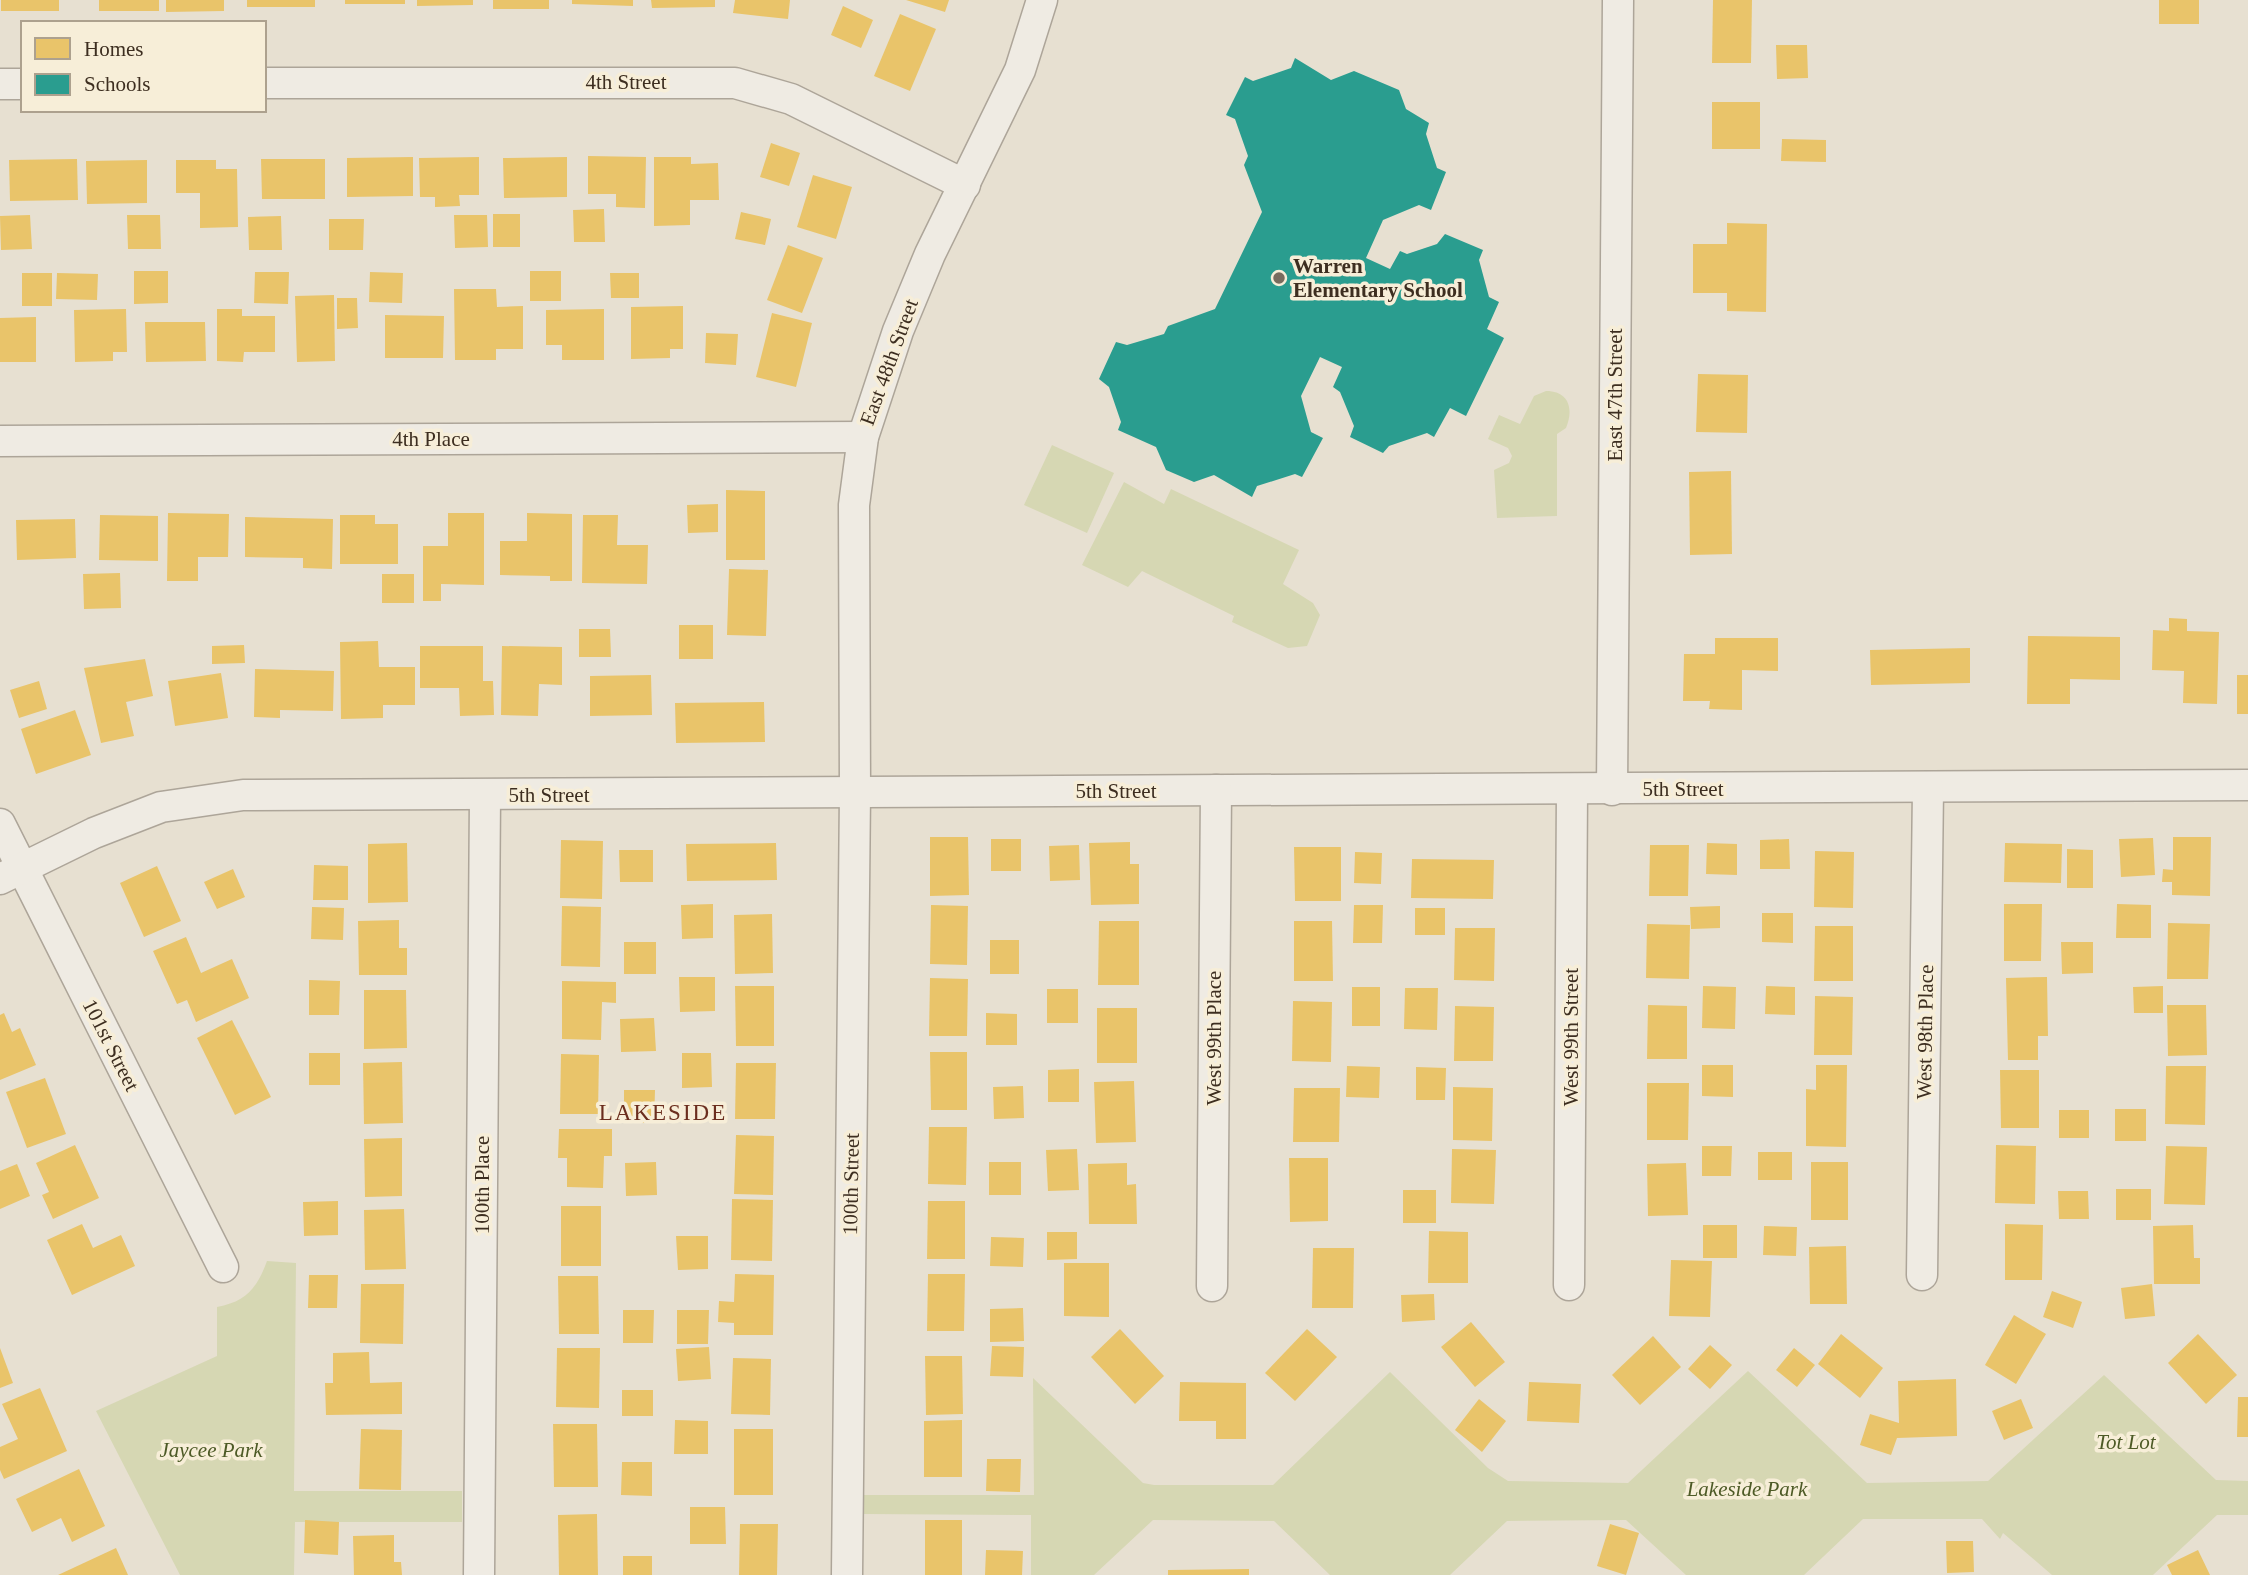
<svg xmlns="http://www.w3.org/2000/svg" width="2248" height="1575" font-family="Georgia,serif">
<rect width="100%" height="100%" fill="#e7e0d1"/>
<g fill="#d6d7b3">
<path d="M1546,391C1569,391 1574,409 1566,428L1557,434V516L1497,518L1494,470L1509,463L1512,456L1508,448L1488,439L1499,415L1520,424L1534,396Z"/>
<path d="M1052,445L1114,473L1087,533L1024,505Z"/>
<path d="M1124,482L1164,504L1171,489L1299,550L1283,584L1313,603L1320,615L1307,646L1288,648L1232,622L1234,616L1142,571L1128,587L1082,565Z"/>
<path d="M267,1261L296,1263L294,1491H462V1522H295L294,1575H180L96,1411L217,1356V1307C246,1302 257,1288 267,1261Z"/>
<path d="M1748,1371L1867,1483L1988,1481L2104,1375L2216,1480L2248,1481V1515H2217L2153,1575H2052L2003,1533L2000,1539L1982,1519H1863L1804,1575H1686L1626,1520L1507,1521L1450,1575H1330L1274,1521L1153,1520L1094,1575H1031V1515L863,1514V1495H1034L1033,1378L1143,1483L1154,1485H1273L1390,1372L1488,1468L1508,1481L1628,1483Z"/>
</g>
<g fill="#e9c46a">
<rect x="1" y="0" width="58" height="11"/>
<rect x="99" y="0" width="60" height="11"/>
<path d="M166,0H224V11L166,12Z"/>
<rect x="247" y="0" width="68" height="7"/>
<rect x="345" y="0" width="60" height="4"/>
<path d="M417,0H473V5L417,6Z"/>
<rect x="493" y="0" width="56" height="9"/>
<path d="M572,0H633V6L572,4Z"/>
<path d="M651,0H715V7L652,8Z"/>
<path d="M735,0H790L788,19L733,13Z"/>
<path d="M906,0H949L945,12Z"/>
<path d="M1713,0H1752L1751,63H1712Z"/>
<rect x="2159" y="0" width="40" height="24"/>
<path d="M843,6L873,20L861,48L831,35Z"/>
<path d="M900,14L936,29L910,91L874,76Z"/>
<path d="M1776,45H1807L1808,78L1777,79Z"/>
<rect x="1712" y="102" width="48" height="47"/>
<path d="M1782,139L1826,140V162L1781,161Z"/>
<path d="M771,143L800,153L789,186L760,177Z"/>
<path d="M588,156L646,157L645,208L616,207V194H588Z"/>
<path d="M413,157V196L347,197V158Z"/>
<path d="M479,157V195H459L460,206L435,207V197H420L419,158Z"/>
<path d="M567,157V197L504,198L503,158Z"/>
<path d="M654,157H691V164L718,163L719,200H690V225L654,226Z"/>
<path d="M77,159L78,200L10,201L9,160Z"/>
<path d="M261,159H325V199H262Z"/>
<path d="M147,160V203L87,204L86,161Z"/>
<path d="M176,160H216V169H237L238,227L200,228V193H176Z"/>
<path d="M813,175L852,187L836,239L797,227Z"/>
<path d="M604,209L605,242H574L573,210Z"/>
<path d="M741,212L771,219L765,245L735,239Z"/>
<rect x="493" y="214" width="27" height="33"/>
<path d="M30,215L32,249L1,250L0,216Z"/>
<path d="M127,215H160L161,249H128Z"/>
<path d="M454,215H487L488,247L455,248Z"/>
<path d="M281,216L282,250H249L248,217Z"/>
<path d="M329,219H364L363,250H329Z"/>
<path d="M1727,223L1767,224L1766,312L1727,311V293H1693V244H1727Z"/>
<path d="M788,245L823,258L802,313L767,300Z"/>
<path d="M134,271H168V303L134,304Z"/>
<rect x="530" y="271" width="31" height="30"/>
<path d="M255,272H289L288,304L254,303Z"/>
<path d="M370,272L403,273L402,303L369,302Z"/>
<rect x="22" y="273" width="30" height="33"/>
<path d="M57,273L98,274L97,300L56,299Z"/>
<path d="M610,273H639V298H611Z"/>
<path d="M454,289H496L497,307L523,306V349H496V360H455Z"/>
<path d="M334,295L335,361L297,362L295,296Z"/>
<path d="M337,298H357L358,328L337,329Z"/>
<path d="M683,306V349H670V358L631,359V307Z"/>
<path d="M126,309L127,352H113V361L75,362L74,310Z"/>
<path d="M217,309H242V316H275V352H244L243,362L217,361Z"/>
<path d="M604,309V360H562V345H546V310Z"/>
<path d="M772,313L812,323L796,387L756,377Z"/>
<path d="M385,315L444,316L443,358H385Z"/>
<path d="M36,317V362H0V318Z"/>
<path d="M145,322H205L206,361L146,362Z"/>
<path d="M706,333L738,334L736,365L705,363Z"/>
<path d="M1698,374L1748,375L1747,433L1696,432Z"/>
<path d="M1731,471L1732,554L1690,555L1689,472Z"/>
<path d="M726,490L765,491V560H726Z"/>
<path d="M718,504V532L688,533L687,505Z"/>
<path d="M168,513L229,514L228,557H198V581H167Z"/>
<path d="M448,513H484V585L441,584V601H423V546H448Z"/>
<path d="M527,513L572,514V581H550V576L500,575V541H527Z"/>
<path d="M100,515L158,516V561L99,560Z"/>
<path d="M340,515H375V524H398V564H340Z"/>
<path d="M583,515H618L617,545H648L647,584L582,583Z"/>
<path d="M245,517L333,519L332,569L303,568V558L245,557Z"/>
<path d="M75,519L76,558L17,560L16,520Z"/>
<path d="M729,569L768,570L766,636L727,635Z"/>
<path d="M120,573L121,608L84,609L83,574Z"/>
<rect x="382" y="574" width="32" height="29"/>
<path d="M2169,618L2187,619V631L2219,632L2217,704L2183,703L2184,671L2152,670L2153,630L2169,631Z"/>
<rect x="679" y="625" width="34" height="34"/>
<path d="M579,629H610L611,657H579Z"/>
<path d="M2028,636L2120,637V680L2070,679V704H2027Z"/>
<path d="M1715,638H1778V671L1742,670V710L1709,709L1710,701H1683L1684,654H1715Z"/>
<path d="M378,641L379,667H415V705H383V718L341,719L340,642Z"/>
<path d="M244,645L245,663L212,664V646Z"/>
<path d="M420,646H483V681H493L494,715L460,716L459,688H420Z"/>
<path d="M502,646L562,647V685L539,684L538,716L501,715Z"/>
<path d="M1970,648V683L1871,685L1870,650Z"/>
<path d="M145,659L153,696L126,702L134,736L101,743L84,668Z"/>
<path d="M255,669L334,671L333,711L280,710V718L254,717Z"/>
<path d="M221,673L228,718L175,726L168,681Z"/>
<path d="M651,675L652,715L590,716V676Z"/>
<rect x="2237" y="675" width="11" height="39"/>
<path d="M39,681L47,709L19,718L10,690Z"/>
<path d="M764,702L765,742L676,743L675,703Z"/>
<path d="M75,710L91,755L36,774L21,729Z"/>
<path d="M930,837H968L969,895L930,896Z"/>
<path d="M2173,837H2211L2210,896L2172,895V882H2162L2163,869L2173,870Z"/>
<path d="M2153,838L2155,875L2121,877L2119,839Z"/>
<rect x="991" y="839" width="30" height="32"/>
<path d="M1789,839L1790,869H1760V840Z"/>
<path d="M561,840L603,841L602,899L560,898Z"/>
<path d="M1130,842V864H1139V904L1091,905L1089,843Z"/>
<path d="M407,843L408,902L368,903V844Z"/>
<path d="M776,843L777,880L687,881L686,844Z"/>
<path d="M1707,843L1737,844V875L1706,874Z"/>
<path d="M2005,843L2062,844L2061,883L2004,882Z"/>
<path d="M1079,845L1080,880L1050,881L1049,846Z"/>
<path d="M1650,845H1689L1688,896H1649Z"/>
<path d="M1294,847H1341V901H1295Z"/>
<path d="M2067,849L2093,850V888H2067Z"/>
<path d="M619,850H653V882H620Z"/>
<path d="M1815,851L1854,852L1853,908L1814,907Z"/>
<path d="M1355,852L1382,853L1381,884L1354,883Z"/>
<path d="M1412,859L1494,860L1493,899L1411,898Z"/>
<path d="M314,865L348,866V900H313Z"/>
<path d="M157,866L181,921L144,937L120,883Z"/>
<path d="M233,869L245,897L217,909L204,882Z"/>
<path d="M713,904V938L682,939L681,905Z"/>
<path d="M2004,904H2042L2041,961H2004Z"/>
<path d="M2117,904L2151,905V938H2116Z"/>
<path d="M931,905L968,906L967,965L930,964Z"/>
<path d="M1354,905H1383L1382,943H1353Z"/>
<path d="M562,906L601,907L600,967L561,966Z"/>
<path d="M1720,906V928L1691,929L1690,907Z"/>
<path d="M312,907L344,908L343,940L311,939Z"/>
<rect x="1415" y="908" width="30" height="27"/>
<path d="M1762,913H1793V943L1762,942Z"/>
<path d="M772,914L773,973L735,974L734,915Z"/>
<path d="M399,920V948H407V975H359L358,921Z"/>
<path d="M1099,921H1139V985H1098Z"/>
<path d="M1294,921H1332L1333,981H1294Z"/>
<path d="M2168,923L2210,924L2208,979H2167Z"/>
<path d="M1647,924L1690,925L1689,979L1646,978Z"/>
<path d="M1815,926H1853V981H1814Z"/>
<path d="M1455,928H1495L1494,981L1454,980Z"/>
<path d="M186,937L201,973L232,959L249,998L196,1022L187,1000L177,1004L153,951Z"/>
<rect x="990" y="940" width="29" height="34"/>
<rect x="624" y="942" width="32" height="32"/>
<path d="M2061,942H2093V973L2062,974Z"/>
<path d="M679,977H715V1011L680,1012Z"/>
<path d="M2047,977L2048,1036H2038V1060H2008L2006,978Z"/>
<path d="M930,978L968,979L967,1036H929Z"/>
<path d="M309,980L340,981L339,1015H309Z"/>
<path d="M562,981L616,982V1003L602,1002L601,1040L562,1039Z"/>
<path d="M735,986H774V1046H736Z"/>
<path d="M1703,986L1736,987L1735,1029L1702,1028Z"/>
<path d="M1766,986L1795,987V1015L1765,1014Z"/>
<path d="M2163,986V1013H2134L2133,987Z"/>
<rect x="1352" y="987" width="28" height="39"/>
<path d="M1405,988H1438L1437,1030L1404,1029Z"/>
<rect x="1047" y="989" width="31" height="34"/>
<path d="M364,990H406L407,1048L364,1049Z"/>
<path d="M1815,996L1853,997L1852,1055H1814Z"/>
<path d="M1293,1001L1332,1002L1331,1062L1292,1061Z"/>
<path d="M1648,1005L1687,1006V1059H1647Z"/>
<path d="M2167,1005H2206L2207,1055L2168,1056Z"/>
<path d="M1455,1006L1494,1007L1493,1061H1454Z"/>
<rect x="1097" y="1008" width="40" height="55"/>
<path d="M4,1013L12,1032L20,1028L36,1065L0,1080V1015Z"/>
<path d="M986,1013L1017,1014V1045H986Z"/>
<path d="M654,1018L656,1051L621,1052L620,1019Z"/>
<path d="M232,1020L271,1097L235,1115L197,1038Z"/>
<path d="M930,1052H967V1110H931Z"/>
<rect x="309" y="1053" width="31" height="32"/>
<path d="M682,1053H711L712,1087L682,1088Z"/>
<path d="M561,1054L599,1055L598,1114H560Z"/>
<path d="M402,1062L403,1123L364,1124L363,1063Z"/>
<path d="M736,1063H776L775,1119H735Z"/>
<path d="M1702,1065H1733V1097L1702,1096Z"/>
<path d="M1816,1065H1847L1846,1147L1806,1146V1089L1816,1090Z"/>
<path d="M1347,1066L1380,1067L1379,1098L1346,1097Z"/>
<path d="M2166,1066H2206L2205,1125L2165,1124Z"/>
<path d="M1416,1067L1446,1068L1445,1100H1416Z"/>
<path d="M1079,1069V1102H1048V1070Z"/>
<path d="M2000,1070H2039V1128H2001Z"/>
<path d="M45,1078L66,1134L27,1148L6,1092Z"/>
<path d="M1134,1081L1136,1142L1096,1143L1094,1082Z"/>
<path d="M1647,1083H1689L1688,1140H1647Z"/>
<path d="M1023,1086L1024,1118L994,1119L993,1087Z"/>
<path d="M1453,1087L1493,1088L1492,1141L1453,1140Z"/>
<path d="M1294,1088H1340L1339,1142H1293Z"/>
<path d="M624,1090H655L654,1123H624Z"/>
<rect x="2115" y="1109" width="31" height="32"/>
<rect x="2059" y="1110" width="30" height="28"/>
<path d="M929,1127H967L966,1185L928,1184Z"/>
<path d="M559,1129H612V1156H604L603,1188L567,1187V1158H558Z"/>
<path d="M736,1135L774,1136L773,1195L734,1194Z"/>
<path d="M402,1138V1196L365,1197L364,1139Z"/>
<path d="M75,1145L99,1198L53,1219L42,1195L49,1192L36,1163Z"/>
<path d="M1996,1145L2036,1146L2035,1204L1995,1203Z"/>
<path d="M1702,1146H1732L1731,1176H1702Z"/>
<path d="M2166,1146L2207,1147L2205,1205L2164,1204Z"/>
<path d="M1077,1149L1079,1190L1048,1191L1046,1150Z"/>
<path d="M1452,1149L1496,1150L1494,1204L1451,1203Z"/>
<rect x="1758" y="1152" width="34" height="28"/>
<path d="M1289,1158H1328V1221L1290,1222Z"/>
<path d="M656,1162L657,1195L626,1196L625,1163Z"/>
<rect x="989" y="1162" width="32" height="33"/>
<rect x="1811" y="1162" width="37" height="58"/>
<path d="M1127,1163V1185L1136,1184L1137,1224H1089L1088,1164Z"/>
<path d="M1686,1163L1688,1215L1648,1216L1647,1164Z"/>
<path d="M17,1164L30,1196L0,1209V1171Z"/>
<rect x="2116" y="1189" width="35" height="31"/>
<rect x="1403" y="1190" width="33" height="33"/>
<path d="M2058,1191H2088L2089,1219H2059Z"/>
<path d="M732,1199L773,1200L772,1261L731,1260Z"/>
<path d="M338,1201V1235L304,1236L303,1202Z"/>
<path d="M928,1201H965V1259H927Z"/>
<rect x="561" y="1206" width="40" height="60"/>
<path d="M404,1209L406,1269L365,1270L364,1210Z"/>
<path d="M82,1224L93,1248L121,1235L135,1266L72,1295L47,1240Z"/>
<path d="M2005,1224L2043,1225L2042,1280H2005Z"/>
<rect x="1703" y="1225" width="34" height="33"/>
<path d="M2193,1225L2194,1258H2200V1284H2154L2153,1226Z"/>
<path d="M1764,1226L1797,1227L1796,1256L1763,1255Z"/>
<path d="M1429,1231L1468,1232V1283H1428Z"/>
<path d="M1047,1232H1077V1259L1047,1260Z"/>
<path d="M676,1236H708V1269L678,1270Z"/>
<path d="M991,1237L1024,1238L1023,1267L990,1266Z"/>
<path d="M1846,1246L1847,1304H1810L1809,1247Z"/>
<path d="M1313,1248H1354L1353,1308H1312Z"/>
<path d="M1671,1260L1712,1261L1710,1317L1669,1316Z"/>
<path d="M1064,1263H1109V1317L1064,1316Z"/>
<path d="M735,1274L774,1275L773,1335H734V1323L718,1322L719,1301L734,1302Z"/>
<path d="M928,1274H965L964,1331H927Z"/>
<path d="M309,1275H338L337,1308H308Z"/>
<path d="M558,1276H598L599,1334H559Z"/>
<path d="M361,1284H404L403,1344L360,1343Z"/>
<path d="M2152,1284L2155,1316L2125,1319L2121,1288Z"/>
<path d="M2052,1291L2082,1302L2073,1328L2043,1317Z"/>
<path d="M1434,1294L1435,1320L1402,1322L1401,1295Z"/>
<path d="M1023,1308L1024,1341L990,1342V1309Z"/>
<path d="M623,1310H654L653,1343H623Z"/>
<path d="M677,1310H709L708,1344H677Z"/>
<path d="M2014,1315L2046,1334L2016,1384L1985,1365Z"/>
<path d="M1471,1322L1505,1362L1475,1387L1441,1347Z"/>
<path d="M1120,1329L1164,1376L1135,1404L1091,1357Z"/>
<path d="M1307,1329L1337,1357L1295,1401L1265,1373Z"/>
<path d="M1841,1334L1883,1368L1860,1398L1818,1364Z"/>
<path d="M2198,1334L2237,1375L2206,1404L2168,1363Z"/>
<path d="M1653,1336L1681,1367L1640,1405L1612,1375Z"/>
<path d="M1710,1345L1732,1365L1710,1389L1688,1369Z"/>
<path d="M992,1346L1024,1347L1023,1377L990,1376Z"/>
<path d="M709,1347L711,1379L678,1381L676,1349Z"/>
<path d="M0,1348L13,1383L0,1388Z"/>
<path d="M557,1348H600L599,1408L556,1407Z"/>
<path d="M1794,1348L1815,1365L1797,1387L1776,1370Z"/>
<path d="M369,1352L370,1383L402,1382V1414L326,1415L325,1383H333V1353Z"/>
<path d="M925,1356H962L963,1414L926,1415Z"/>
<path d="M733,1358L771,1359L770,1415L731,1414Z"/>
<path d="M1956,1379L1957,1436L1897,1438L1891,1455L1860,1445L1870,1414L1899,1423L1898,1381Z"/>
<path d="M1180,1382L1246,1383V1439H1216V1421H1179Z"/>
<path d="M1529,1382L1581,1384L1579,1423L1527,1421Z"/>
<path d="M40,1388L67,1451L4,1479L0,1470V1447L18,1439L2,1404Z"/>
<rect x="622" y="1390" width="31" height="26"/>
<path d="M2238,1397H2248V1437H2237Z"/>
<path d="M1479,1399L1506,1421L1482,1452L1455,1430Z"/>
<path d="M2021,1399L2033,1428L2004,1440L1992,1411Z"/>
<path d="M675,1420L708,1421V1454H674Z"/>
<path d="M962,1420V1477H924V1421Z"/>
<path d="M553,1424H597L598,1487H554Z"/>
<path d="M361,1429L402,1430L401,1490L359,1489Z"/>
<rect x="734" y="1429" width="39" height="66"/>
<path d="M987,1459H1021L1020,1492L986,1491Z"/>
<path d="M622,1462H652V1496L621,1495Z"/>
<path d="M79,1469L105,1526L72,1542L61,1518L32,1532L16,1499Z"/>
<path d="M690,1507H725L726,1544H690Z"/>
<path d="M597,1514L598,1575H559L558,1515Z"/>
<path d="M305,1520L339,1522L338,1555L304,1553Z"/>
<rect x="925" y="1520" width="37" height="55"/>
<path d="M740,1524H778L777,1575H739Z"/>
<path d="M1610,1524L1639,1533L1626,1575L1597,1566Z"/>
<path d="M394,1535V1562H401L402,1575H354L353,1536Z"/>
<path d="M1946,1541H1973L1974,1572L1947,1573Z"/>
<path d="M116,1548L128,1575H58Z"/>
<path d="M986,1550L1023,1551L1022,1575H985Z"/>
<path d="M2198,1550L2210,1575H2172L2167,1565Z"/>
<rect x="623" y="1556" width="29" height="19"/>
<path d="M1249,1569V1575H1168V1570Z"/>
</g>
<path fill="#2a9d8f" d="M1295,58L1331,80L1354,71L1399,90L1406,109L1429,123L1426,134L1437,168L1446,172L1431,210L1419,205L1383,220L1366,258L1390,269L1400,251L1407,254L1437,244L1445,234L1483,250L1479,260L1489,297L1499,302L1487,329L1504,338L1466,416L1450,408L1434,437L1427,433L1389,446L1383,453L1350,437L1354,426L1340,392L1333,387L1342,367L1320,357L1301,396L1311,432L1323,438L1302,477L1295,474L1257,486L1252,497L1214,475L1194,482L1166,470L1156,447L1118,430L1121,422L1109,387L1099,379L1116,342L1127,345L1164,334L1168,326L1215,309L1262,212L1244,165L1248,156L1235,119L1226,115L1245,77L1253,81L1291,68Z"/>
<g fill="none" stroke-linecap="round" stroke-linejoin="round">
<g stroke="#ada599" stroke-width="33">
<g id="minor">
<path d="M264,83H735L791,99L965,185"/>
<path d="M0,84H23"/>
<path d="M0,441L863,437"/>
<path d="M1612,790L1618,0"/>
<path d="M0,824L223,1267"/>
<path d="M0,879L94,833L161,807L243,795L2248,785"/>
<path d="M1922,1275L1928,788"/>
<path d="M1569,1285L1572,789"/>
<path d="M1212,1286L1216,790"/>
<path d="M479,1575L485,796"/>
<path d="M847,1575L855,793L854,505L863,437L898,331L930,254L1020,70L1042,0"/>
</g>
</g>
<use href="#minor" stroke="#efebe3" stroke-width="30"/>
</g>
<circle fill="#786c5e" stroke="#f7eed8" stroke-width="2.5" cx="1279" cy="278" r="7"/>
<g text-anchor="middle" stroke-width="7" stroke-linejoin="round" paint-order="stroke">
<g font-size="21" fill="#3d2e20" stroke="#f7eed8">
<text x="626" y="89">4th Street</text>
<text transform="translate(889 362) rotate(-70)" y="7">East 48th Street</text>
<text transform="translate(1615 395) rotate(-90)" y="7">East 47th Street</text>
<text x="431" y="446">4th Place</text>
<text x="1683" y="796">5th Street</text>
<text x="1116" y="798">5th Street</text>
<text x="549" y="802">5th Street</text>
<text transform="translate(1925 1032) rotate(-89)" y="7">West 98th Place</text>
<text transform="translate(1571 1037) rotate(-90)" y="7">West 99th Street</text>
<text transform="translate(1214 1038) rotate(-90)" y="7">West 99th Place</text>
<text transform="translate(111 1045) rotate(63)" y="7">101st Street</text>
<text transform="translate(851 1184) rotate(-89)" y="7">100th Street</text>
<text transform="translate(482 1185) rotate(-90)" y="7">100th Place</text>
</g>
<g font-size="21" font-weight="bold" fill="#3d2e20" stroke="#f7eed8" text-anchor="start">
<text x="1293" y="273">Warren<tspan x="1293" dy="24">Elementary School</tspan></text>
</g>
<g font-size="21" font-style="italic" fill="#4d5a26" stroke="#f7eed8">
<text x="2126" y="1449">Tot Lot</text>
<text x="211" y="1457">Jaycee Park</text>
<text x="1747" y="1496">Lakeside Park</text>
</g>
<g font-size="23" letter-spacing="2" fill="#6b2e1e" stroke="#f7eed8">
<text x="663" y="1120">LAKESIDE</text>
</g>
</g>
<rect x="21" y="21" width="245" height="91" fill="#f7eed8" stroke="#ada18e" stroke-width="2"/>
<rect x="35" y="38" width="35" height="21" fill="#e9c46a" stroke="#ada18e" stroke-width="2"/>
<text x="84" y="56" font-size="21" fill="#3d2e20">Homes</text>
<rect x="35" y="74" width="35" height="21" fill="#2a9d8f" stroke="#ada18e" stroke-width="2"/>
<text x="84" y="91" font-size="21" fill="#3d2e20">Schools</text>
</svg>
